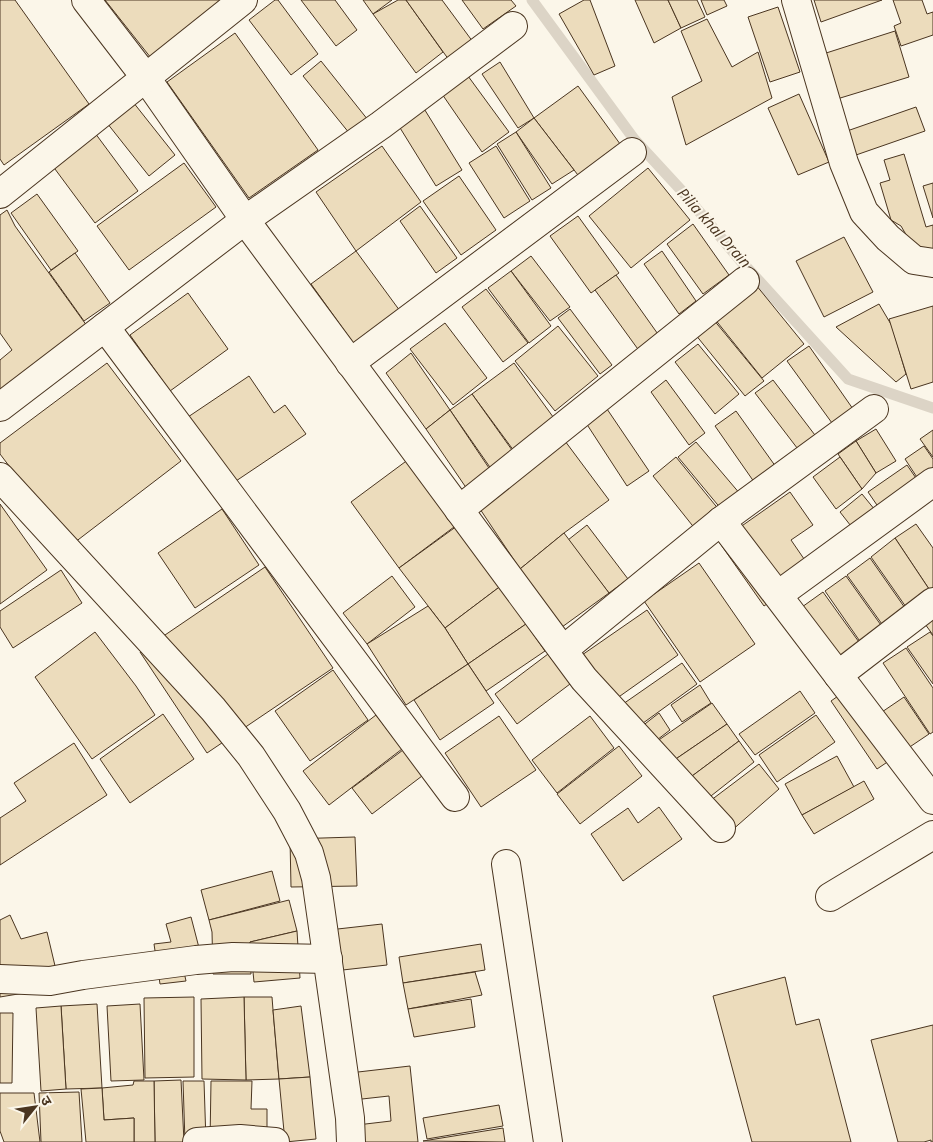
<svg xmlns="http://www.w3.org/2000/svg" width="933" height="1142" font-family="'Open Sans','Noto Sans Devanagari',sans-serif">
<rect width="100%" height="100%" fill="#fbf6e9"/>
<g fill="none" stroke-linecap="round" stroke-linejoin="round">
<path stroke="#dcd4c6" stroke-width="11" d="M532,0L634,139L681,190L740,260L848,379L933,408"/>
</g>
<g fill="#ecdcbc" stroke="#4a3520">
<path d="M0,0H15L89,104L4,165L0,159Z"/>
<path d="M105,0H224L151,58Z"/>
<path d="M275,0H278L318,54L291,75L249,20Z"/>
<path d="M301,0H335L357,30L336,46Z"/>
<path d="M363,0H392L373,14Z"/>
<path d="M398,0H406L443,52L416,73L373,14Z"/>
<path d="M406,0H442L473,42L449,60Z"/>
<path d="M462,0H511L516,6L483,29Z"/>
<path d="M584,0H590L615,66L594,75L559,14Z"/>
<path d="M635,0H668L681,28L654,43Z"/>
<path d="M668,0H697L705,17L681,28Z"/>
<path d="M701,0H724L727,6L707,15Z"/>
<path d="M814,0H882L821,22Z"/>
<path d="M893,0H922L927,14L933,12V35L901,46L894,26L901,23Z"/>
<path d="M778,7L800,72L770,82L748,17Z"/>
<path d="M707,19L732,67L758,52L772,98L686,145L672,97L702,81L681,31Z"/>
<path d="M895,31L909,77L837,99L823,54Z"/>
<path d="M235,33L318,150L249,198L167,82Z"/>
<path d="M321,61L372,125L354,139L303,76Z"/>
<path d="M500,62L534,118L518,128L482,74Z"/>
<path d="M468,76L509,132L482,152L442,94Z"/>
<path d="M578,86L623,148L581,179L534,118Z"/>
<path d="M799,94L829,162L798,175L768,108Z"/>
<path d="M133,102L175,155L149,176L107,123Z"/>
<path d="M423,107L462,170L436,186L397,123Z"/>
<path d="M916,107L925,131L856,155L847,131Z"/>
<path d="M534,118L574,170L552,184L516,132Z"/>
<path d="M516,132L551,188L532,200L497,144Z"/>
<path d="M95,133L138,191L95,223L52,165Z"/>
<path d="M382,146L421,202L356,251L316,192Z"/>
<path d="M496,146L530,201L504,218L469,163Z"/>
<path d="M904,154L926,227L933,225V252L915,250L901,226L891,220L880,183L890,180L884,160Z"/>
<path d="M184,163L216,207L129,270L97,226Z"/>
<path d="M648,168L690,220L631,268L589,216Z"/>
<path d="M459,176L496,230L461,255L423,201Z"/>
<path d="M933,183V218L923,186Z"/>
<path d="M37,194L78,251L51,270L11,213Z"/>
<path d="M420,206L457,258L436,273L400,221Z"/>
<path d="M7,210L15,226L87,326L0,392V360L12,350L0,333V215Z"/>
<path d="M578,216L619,273L591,293L550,236Z"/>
<path d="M693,224L729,275L703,294L667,244Z"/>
<path d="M844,237L873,292L824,317L796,261Z"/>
<path d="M356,251L400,311L354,344L311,284Z"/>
<path d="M662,251L696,301L679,314L644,264Z"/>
<path d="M75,253L110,303L84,321L49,272Z"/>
<path d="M531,256L570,307L550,321L511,271Z"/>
<path d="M511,271L551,326L529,343L488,288Z"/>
<path d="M616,275L660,337L640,352L595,290Z"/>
<path d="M756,285L804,344L762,378L714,318Z"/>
<path d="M486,289L528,343L503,362L462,307Z"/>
<path d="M188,293L228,349L170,391L130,335Z"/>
<path d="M879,304L892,326L906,374L896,382L836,327Z"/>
<path d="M933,306V382L911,389L889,319Z"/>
<path d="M570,309L612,365L600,374L558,318Z"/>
<path d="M713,319L764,381L745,396L695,334Z"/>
<path d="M445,323L487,378L453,405L410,349Z"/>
<path d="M558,326L598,376L555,411L515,361Z"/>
<path d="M698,344L739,394L715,414L675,362Z"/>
<path d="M809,346L853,409L832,423L787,361Z"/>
<path d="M411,353L450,410L426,429L386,373Z"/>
<path d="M107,363L181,461L70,546L0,454V443Z"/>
<path d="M514,363L556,421L514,451L472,394Z"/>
<path d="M249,376L274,413L285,405L306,434L230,485L185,419Z"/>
<path d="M666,380L705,433L689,445L651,392Z"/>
<path d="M773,380L821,443L804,457L755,393Z"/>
<path d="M472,394L517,457L494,473L450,410Z"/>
<path d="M607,409L649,471L627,486L586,423Z"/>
<path d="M450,410L493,474L467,489L426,429Z"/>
<path d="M736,411L781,474L759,489L715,426Z"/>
<path d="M876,429L896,461L876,473L856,441Z"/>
<path d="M933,430V457L920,439Z"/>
<path d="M565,441L609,500L564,533L520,569L478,506Z"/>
<path d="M856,441L876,473L862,489L838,454Z"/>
<path d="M696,442L741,495L722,510L678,457Z"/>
<path d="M924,446L933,459V486L926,491L905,459Z"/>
<path d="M676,457L720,511L696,530L653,476Z"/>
<path d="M840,457L862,489L836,509L813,477Z"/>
<path d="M409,459L458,524L399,568L351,502Z"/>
<path d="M907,465L929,497L890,524L868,492Z"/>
<path d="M790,492L813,525L791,540L813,572L764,606L719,542Z"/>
<path d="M862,494L888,526L865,544L840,512Z"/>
<path d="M0,504L47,570L0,604Z"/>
<path d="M222,509L259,565L195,608L158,553Z"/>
<path d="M916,524L933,548V595L895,538Z"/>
<path d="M587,525L628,579L609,593L568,540Z"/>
<path d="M457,526L502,585L445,628L399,568Z"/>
<path d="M564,533L609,593L562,627L520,569Z"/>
<path d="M895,538L933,595L913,617L871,557Z"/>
<path d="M870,558L912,618L889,634L847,575Z"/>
<path d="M699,563L755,644L700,682L644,601Z"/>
<path d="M265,567L333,668L207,753L140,652Z"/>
<path d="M61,570L82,603L13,648L0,627V611Z"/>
<path d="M392,576L415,607L367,644L343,613Z"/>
<path d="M846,576L888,635L866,650L825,591Z"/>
<path d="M502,585L526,624L468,664L445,628Z"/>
<path d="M823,592L869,656L847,672L802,607Z"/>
<path d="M428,606L445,628L468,664L406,705L367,644Z"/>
<path d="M647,610L678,655L613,701L582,655Z"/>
<path d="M933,619V635L925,624Z"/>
<path d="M526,624L545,651L486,691L468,664Z"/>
<path d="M95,632L136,686L155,715L92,759L35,677Z"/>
<path d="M930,632L933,636V684L907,647Z"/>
<path d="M906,648L933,688V732L930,734L883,663Z"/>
<path d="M552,651L574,681L517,724L495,694Z"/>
<path d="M682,663L697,684L639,726L623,704Z"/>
<path d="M468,664L494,703L440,740L414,700Z"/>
<path d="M333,670L368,720L310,761L275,711Z"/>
<path d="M858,682L879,714L904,697L929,734L877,769L831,701Z"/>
<path d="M700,685L711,703L682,722L671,705Z"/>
<path d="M800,691L815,713L755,755L739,734Z"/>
<path d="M712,703L727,724L667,765L653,744Z"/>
<path d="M659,713L670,730L653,743L641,727Z"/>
<path d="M163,714L194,759L130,803L100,759Z"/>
<path d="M376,715L402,749L329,805L303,771Z"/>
<path d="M816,715L835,742L777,782L759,755Z"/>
<path d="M499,716L536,770L481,807L445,753Z"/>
<path d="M590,716L614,748L557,793L532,760Z"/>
<path d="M727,724L739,741L680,785L667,765Z"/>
<path d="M739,741L754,762L697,807L680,785Z"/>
<path d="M74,743L107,795L0,865V818L26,801L14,783Z"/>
<path d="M619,746L642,776L580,824L557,794Z"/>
<path d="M403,750L422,776L372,814L352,788Z"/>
<path d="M837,756L854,787L802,815L785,784Z"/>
<path d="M759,764L779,789L722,839L698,810Z"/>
<path d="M864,781L874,799L814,834L802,815Z"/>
<path d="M659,807L682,839L623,881L591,834L628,808L638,823Z"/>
<path d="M355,837L357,886L291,887L290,839Z"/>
<path d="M272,871L280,901L209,920L201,890Z"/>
<path d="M289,900L297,931L250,942L251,974H213L212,932L209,920Z"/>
<path d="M10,915L21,939L47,932L60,987L0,997V920Z"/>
<path d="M191,917L204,967L184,972L186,981L160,984L154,944L171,942L166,924Z"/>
<path d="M382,924L387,965L316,973L311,932Z"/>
<path d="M297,931L300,978L254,982L250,942Z"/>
<path d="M481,944L485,970L403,983L399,957Z"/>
<path d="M475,972L482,995L408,1009L403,983Z"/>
<path d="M785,977L796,1025L819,1019L851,1142H752L713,996Z"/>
<path d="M194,997V1077L145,1078L144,998Z"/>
<path d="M244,997H272L273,1010L279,1079L246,1080Z"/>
<path d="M244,997L246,1080L202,1079L201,999Z"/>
<path d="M471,999L475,1027L414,1037L408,1009Z"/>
<path d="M97,1004L102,1088L66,1089L61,1006Z"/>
<path d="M140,1004L144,1080L111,1081L107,1006Z"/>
<path d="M61,1006L66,1089L41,1091L36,1008Z"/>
<path d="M301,1006L310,1077L279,1079L273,1010Z"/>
<path d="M0,1013H13L12,1083H0Z"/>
<path d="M933,1025V1142H931V1140L924,1142H898L871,1040Z"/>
<path d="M410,1066L418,1142H341L340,1127L391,1121L389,1096L335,1102L332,1075Z"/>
<path d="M310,1077L316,1139L285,1142L279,1079Z"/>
<path d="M181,1080L184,1142H155L154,1081Z"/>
<path d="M134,1081H154L155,1142H134V1118L104,1120L102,1088L133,1085Z"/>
<path d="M183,1081H204L206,1142H185Z"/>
<path d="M211,1081H252L251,1109H267V1142H210Z"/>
<path d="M102,1088L104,1120L134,1118V1142H86L81,1089Z"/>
<path d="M79,1092L82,1142H41L39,1093Z"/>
<path d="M0,1093H34L40,1142H4L0,1131Z"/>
<path d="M499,1105L503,1126L427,1139L423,1118Z"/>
<path d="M503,1128L505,1142L423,1141Z"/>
</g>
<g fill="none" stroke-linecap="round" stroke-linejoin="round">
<g stroke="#4a3520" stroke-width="30">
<g id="minor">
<path d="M86,0L146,78L245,220L584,679L721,828"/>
<path d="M796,0L844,163L864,212L888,238L914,260L933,263"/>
<path d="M0,194L243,0"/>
<path d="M105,327L455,797"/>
<path d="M350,363L632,152"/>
<path d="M0,407L245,220L381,125L513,26"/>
<path d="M0,477L213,709L251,756L287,811L309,853L316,878L350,1118L351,1142"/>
<path d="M459,510L745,281"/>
<path d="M721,521L933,800"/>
<path d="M778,595L933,482"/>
<path d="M563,650L721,521L874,409"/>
<path d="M838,675L933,602"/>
<path d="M506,864L548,1142"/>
<path d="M830,897L933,835"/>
<path d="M0,979L50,981L83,975L196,960L233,957L328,959"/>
<path d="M197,1142L240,1139L275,1142"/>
</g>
</g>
<use href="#minor" stroke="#fbf6e9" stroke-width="28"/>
</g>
<g text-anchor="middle" stroke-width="4" stroke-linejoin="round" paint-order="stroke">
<g font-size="15" font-style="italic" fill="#4a3520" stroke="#fbf6e9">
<text transform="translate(714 228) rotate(48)" y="5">Pilia khal Drain</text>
</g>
</g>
<g transform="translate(35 1107) rotate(60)" stroke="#fbf6e9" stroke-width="4" paint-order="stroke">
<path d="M0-4L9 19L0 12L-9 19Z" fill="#4a3520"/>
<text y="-8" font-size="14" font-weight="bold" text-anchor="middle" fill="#4a3520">उ</text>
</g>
</svg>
